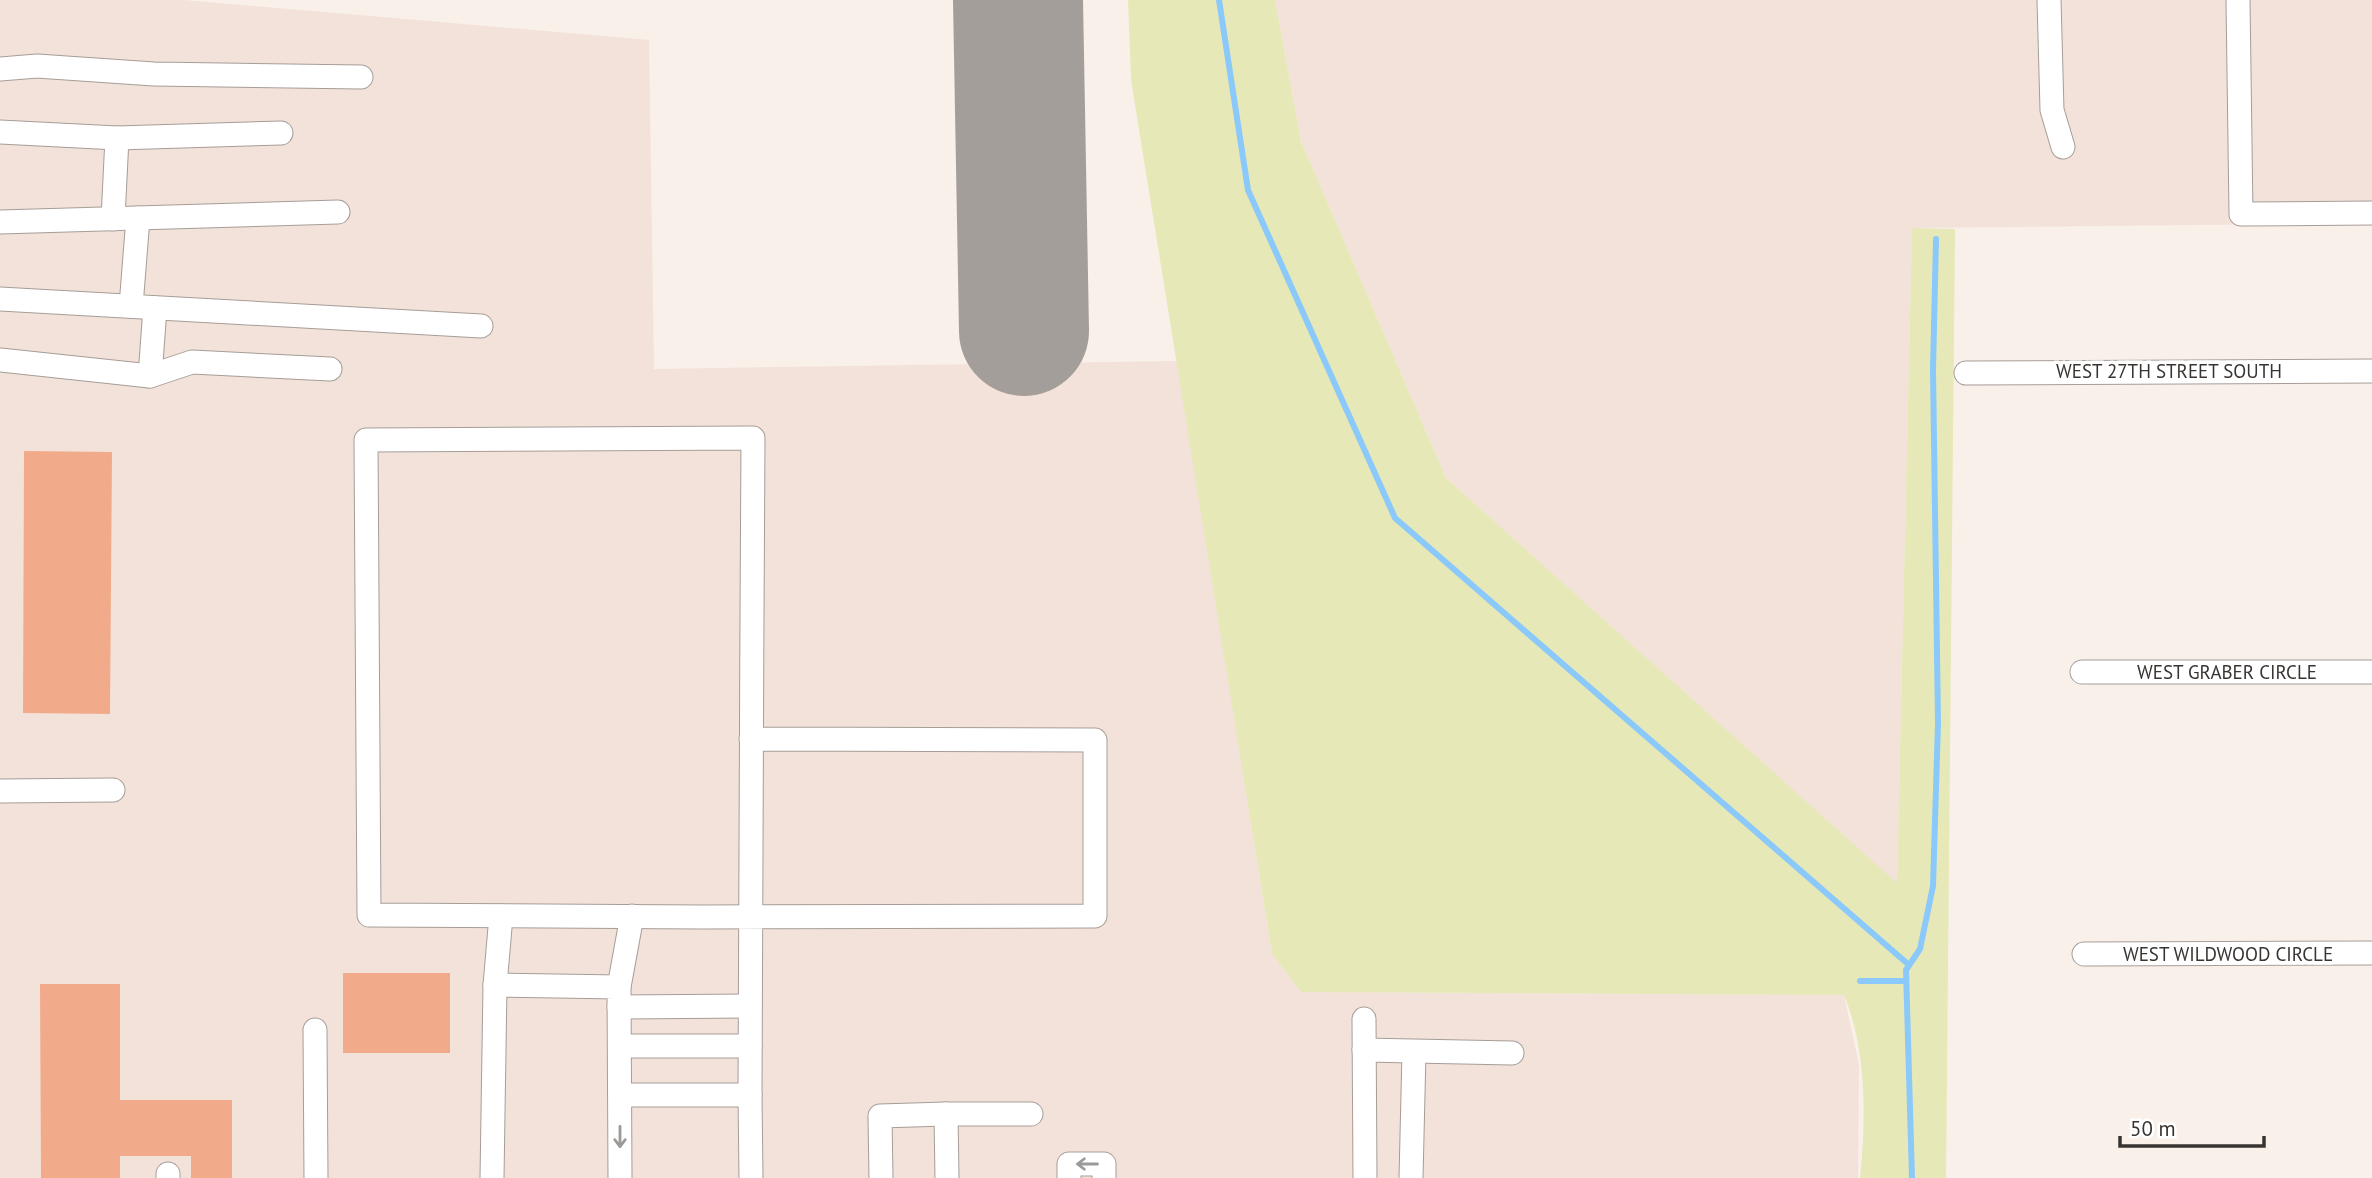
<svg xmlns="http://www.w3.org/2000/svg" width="2372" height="1178" font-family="'PT Sans',sans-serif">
<rect width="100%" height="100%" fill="#f9f0ea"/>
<g fill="#f3e2d9">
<path d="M0,0H184L649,40L654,369L1177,361L1272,954L1301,992L1844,995L1859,1065L1858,1178H0Z"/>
<path d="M1275,0H2372V223L1912,228L1897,884L1446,478L1301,141Z"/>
</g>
<path fill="#e6e9b7" d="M1128,0H1275L1301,141L1446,478L1897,883L1912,228L1955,229L1946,1178H1860C1866,1119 1867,1051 1844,995L1301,992L1272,954L1131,80Z"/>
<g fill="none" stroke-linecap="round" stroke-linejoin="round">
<g stroke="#8bc9fa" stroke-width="6">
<path d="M1219,0L1248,190L1395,518L1909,965"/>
<path d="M1860,981H1906"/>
<path d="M1912,1178L1906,970L1920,949L1933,886L1938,723L1933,369L1936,239"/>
</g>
<path stroke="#a49e9a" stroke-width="130" d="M1018,0L1024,331"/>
</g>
<g fill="#f1ab8a">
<path d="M24,451L112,452L110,714L23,713Z"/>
<rect x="343" y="973" width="107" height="80"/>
<path d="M40,984H120V1100H232V1178H191V1156H120V1178H41Z"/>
</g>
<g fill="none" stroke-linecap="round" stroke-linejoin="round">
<g stroke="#a69d98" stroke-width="25">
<g id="minor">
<path d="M2049,0L2052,110L2063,147"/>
<path d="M2238,0L2241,214L2372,213"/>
<path d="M0,69L37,66L154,74L361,77"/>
<path d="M0,132L117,138L281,133"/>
<path d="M113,219L117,138"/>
<path d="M0,222L338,212"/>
<path d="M0,299L481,326"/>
<path d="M131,306L138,218"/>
<path d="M0,360L150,376L192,362L330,369"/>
<path d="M1966,373L2372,371"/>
<path d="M150,376L155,308"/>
<path d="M2082,672H2372"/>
<path d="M0,791L113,790"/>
<path d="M2084,954L2372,953"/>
<path d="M495,985L501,916"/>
<path d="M619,987L632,916"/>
<path d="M619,1007L750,1006"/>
<path d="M1364,1019L1365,1178"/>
<path d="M315,1030L316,1178"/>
<path d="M620,1046H750"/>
<path d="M1364,1050L1512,1053"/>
<path d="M620,1095H750L751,1178"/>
<path d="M750,1095C750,876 752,657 753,438L366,440L369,915L701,917C832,917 963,916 1095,916V740L751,739"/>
<path d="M168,1174V1178"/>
<path d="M492,1178L495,985L619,987L620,1178"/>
<path d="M881,1178L880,1116L946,1114"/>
<path d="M947,1178L946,1114H1031"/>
<path d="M1069,1178V1164H1104V1178"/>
<path d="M1411,1178L1414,1052"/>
</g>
</g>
<use href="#minor" stroke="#fff" stroke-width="23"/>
</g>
<defs><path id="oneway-shaft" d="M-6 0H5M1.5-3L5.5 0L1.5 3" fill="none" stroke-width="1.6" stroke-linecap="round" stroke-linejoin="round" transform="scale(1.75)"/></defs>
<g stroke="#9c9a98">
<use href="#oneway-shaft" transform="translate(620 1137) rotate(90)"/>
<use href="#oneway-shaft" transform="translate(1087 1164) rotate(180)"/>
</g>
<g text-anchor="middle" stroke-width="7" stroke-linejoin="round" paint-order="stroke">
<g font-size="19" fill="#383432" stroke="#fff">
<text x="2169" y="378">WEST 27TH STREET SOUTH</text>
<text x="2227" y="679">WEST GRABER CIRCLE</text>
<text x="2228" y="961">WEST WILDWOOD CIRCLE</text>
</g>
</g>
<path d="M2120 1136v10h144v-10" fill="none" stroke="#383432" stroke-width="3.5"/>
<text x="2130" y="1136" font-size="21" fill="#383432" stroke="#ffffff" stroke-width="5" paint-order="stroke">50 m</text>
</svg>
